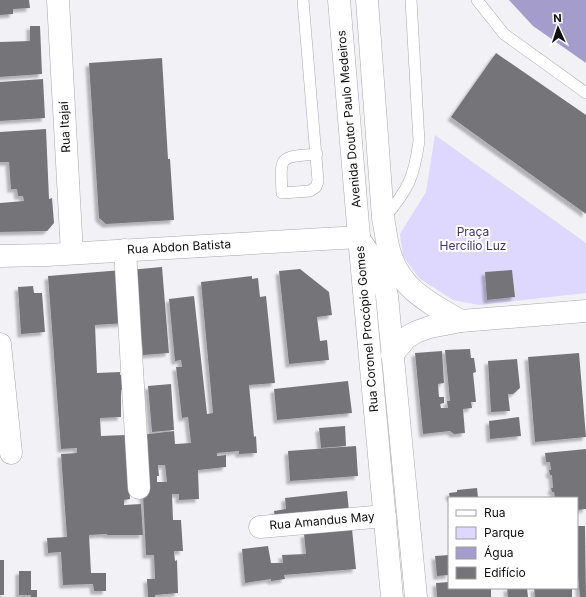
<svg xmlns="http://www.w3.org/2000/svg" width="586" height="597" font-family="Inter,sans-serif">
<defs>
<filter id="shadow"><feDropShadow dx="-3.5" dy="3.5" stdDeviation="1" flood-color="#0004"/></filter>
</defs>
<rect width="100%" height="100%" fill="#f2f1f6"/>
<path fill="#ded8fe" d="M435,135L586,243V293L479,305L453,300L419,278L403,256L400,234L426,192Z"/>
<path fill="#a49ccb" d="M509,0H586V63L533,26Z"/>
<g fill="#757579" fill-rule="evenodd" filter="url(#shadow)">
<path d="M0,0H29L30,8L13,9V14L0,15Z"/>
<path d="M30,26H40L42,74L0,77V42L30,41Z"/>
<path d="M496,53L586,115V214L451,117Z"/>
<path d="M162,58L168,159H170L174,220L106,224L99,218L89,63Z"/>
<path d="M43,79L45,118L0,121V82Z"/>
<path d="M46,129L49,199L52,198L54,223L47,231L0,232V203L24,201L23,196H18L17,189H11L9,162H0V132Z"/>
<path d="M162,267L169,353L143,355L142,343L134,344L129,270Z"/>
<path d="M300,269L329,292L332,315L317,317L320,341L327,340L329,360L289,364L279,271Z"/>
<path d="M122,270L126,323L95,325L97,373L120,372V375H124L125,390H121V417L100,418L101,436L126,435L130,499L124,500V505L141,504L143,535H107V534L89,535L91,573H106V591H94L93,584L63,585L61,552L48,553L47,538L67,537L61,454L77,453V448L61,449L48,276Z"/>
<path d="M512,270L515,297L487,300L485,272Z"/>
<path d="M252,276V279L258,278L260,297L266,296L275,383L249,385L254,437L256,436L257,453L239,454V451L217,453V456L226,455V467L198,470L199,499L179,500V494H172L173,520H181L183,551H174L175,561L177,560L178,593L155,595V597H148L147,579H155L154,555H146L140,435L174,431L175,444L191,443L188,417L182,418L176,367H182L181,360L175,361L169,299L194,296L207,414L213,413L201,282ZM158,465H165L167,482H157V476H159Z"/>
<path d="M33,286L34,293H42L45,332L21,334L18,287Z"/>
<path d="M470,349L471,358H474L476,372L473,373L476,402H471L472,408L463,409L465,433L454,434L450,431L423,434L415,353L442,351L444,383L438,384L439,397H444V403L440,404L441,408H448L447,401H450L445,350Z"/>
<path d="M579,353L586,437L535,442L528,357Z"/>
<path d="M517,359L520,388L513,394H508L510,411L491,412L488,361Z"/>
<path d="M348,381L352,413L277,420L274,389Z"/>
<path d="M171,384L174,430L152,432L148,386Z"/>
<path d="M519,417L521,436L490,439L489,421Z"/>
<path d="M345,426L346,446L321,448L319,428Z"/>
<path d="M356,446L358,476L290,481L288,451Z"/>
<path d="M586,449V509L577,510V498H555L554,492H552L551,488H553L552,475H550L549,470H551L550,462H546L545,453Z"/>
<path d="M477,488L478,498H450L449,493L457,492V490Z"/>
<path d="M347,491L349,511L275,519L274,511L286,509L285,498Z"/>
<path d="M577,526H585L586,597H580L577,564Z"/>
<path d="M352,529L356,569L284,575L285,579L271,581V579L245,583L242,549L268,546L271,563H283L282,555L306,554L304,534Z"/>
<path d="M449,555V575L437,576L435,556Z"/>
<rect x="0" y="560" width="4" height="35"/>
<path d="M19,571H31V590H37V597H31V595H19Z"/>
<path d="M449,582V588H491V597H437L436,583Z"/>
<path d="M507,588H527L528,597H508Z"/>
<path d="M534,588H572V597H535Z"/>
</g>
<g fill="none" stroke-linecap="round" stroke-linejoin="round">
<g stroke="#a9a9ad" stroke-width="12">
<g id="lane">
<path d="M303,0L318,181L316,187L310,191L282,193C280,155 279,157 317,154"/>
<path d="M477,0L504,34L586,93"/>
<path d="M384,218C408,190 414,178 419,141L411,0"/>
</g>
</g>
<g stroke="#a9a9ad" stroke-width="23">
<g id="street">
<path d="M125,250L139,488"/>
<path d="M0,344L11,453"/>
<path d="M260,527L385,516"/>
</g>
</g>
<g stroke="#a9a9ad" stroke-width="23">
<g id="secondary">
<path d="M58,0L72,253"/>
<path d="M0,256L47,255L359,237"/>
</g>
</g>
<g stroke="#a9a9ad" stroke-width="23">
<g id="primary">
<path d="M339,0L359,237L392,597"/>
<path d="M367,0L383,218C385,227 386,237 388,246C397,287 427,302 461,321"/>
<path d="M361,242C373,259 383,275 387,296L416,597"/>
<path d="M392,355L406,338L416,332L430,327L461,321L586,311"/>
</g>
</g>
<use href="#lane" stroke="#fff" stroke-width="11"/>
<use href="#street" stroke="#fff" stroke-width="22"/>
<use href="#secondary" stroke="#fff" stroke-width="22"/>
<use href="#primary" stroke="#fff" stroke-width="22"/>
</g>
<g text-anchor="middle" stroke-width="4" stroke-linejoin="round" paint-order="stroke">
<g font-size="12" fill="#101011" stroke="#fff">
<text transform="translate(349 119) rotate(-95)" y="4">Avenida Doutor Paulo Medeiros</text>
<text transform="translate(65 127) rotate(-93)" y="4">Rua Itajaí</text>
<text transform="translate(179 247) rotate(-3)" y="4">Rua Abdon Batista</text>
<text transform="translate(367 329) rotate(-95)" y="4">Rua Coronel Procópio Gomes</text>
<text transform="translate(322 521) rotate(-5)" y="4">Rua Amandus May</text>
</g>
<g font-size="12" fill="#42336d" stroke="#fff">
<text x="473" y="236">Praça<tspan x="473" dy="14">Hercílio Luz</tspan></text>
</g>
</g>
<rect x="448" y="497" width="130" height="92" fill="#ffffff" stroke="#9f9fa0"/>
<rect x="456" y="510" width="20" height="6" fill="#ffffff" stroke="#9f9fa0"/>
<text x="484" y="517" font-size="12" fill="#101011">Rua</text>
<rect x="456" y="527" width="20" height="12" fill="#ded8fe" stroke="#9f9fa0"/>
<text x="484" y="537" font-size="12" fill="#101011">Parque</text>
<rect x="456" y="547" width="20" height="12" fill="#a49ccb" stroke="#9f9fa0"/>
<text x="484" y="557" font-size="12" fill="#101011">Água</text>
<rect x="456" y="567" width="20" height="12" fill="#757579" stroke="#9f9fa0"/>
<text x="484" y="577" font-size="12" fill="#101011">Edifício</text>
<g transform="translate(558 28) rotate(357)" stroke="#ffffff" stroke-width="3" paint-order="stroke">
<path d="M0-3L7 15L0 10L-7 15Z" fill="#101011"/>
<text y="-6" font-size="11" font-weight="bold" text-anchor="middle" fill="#101011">N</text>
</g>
</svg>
